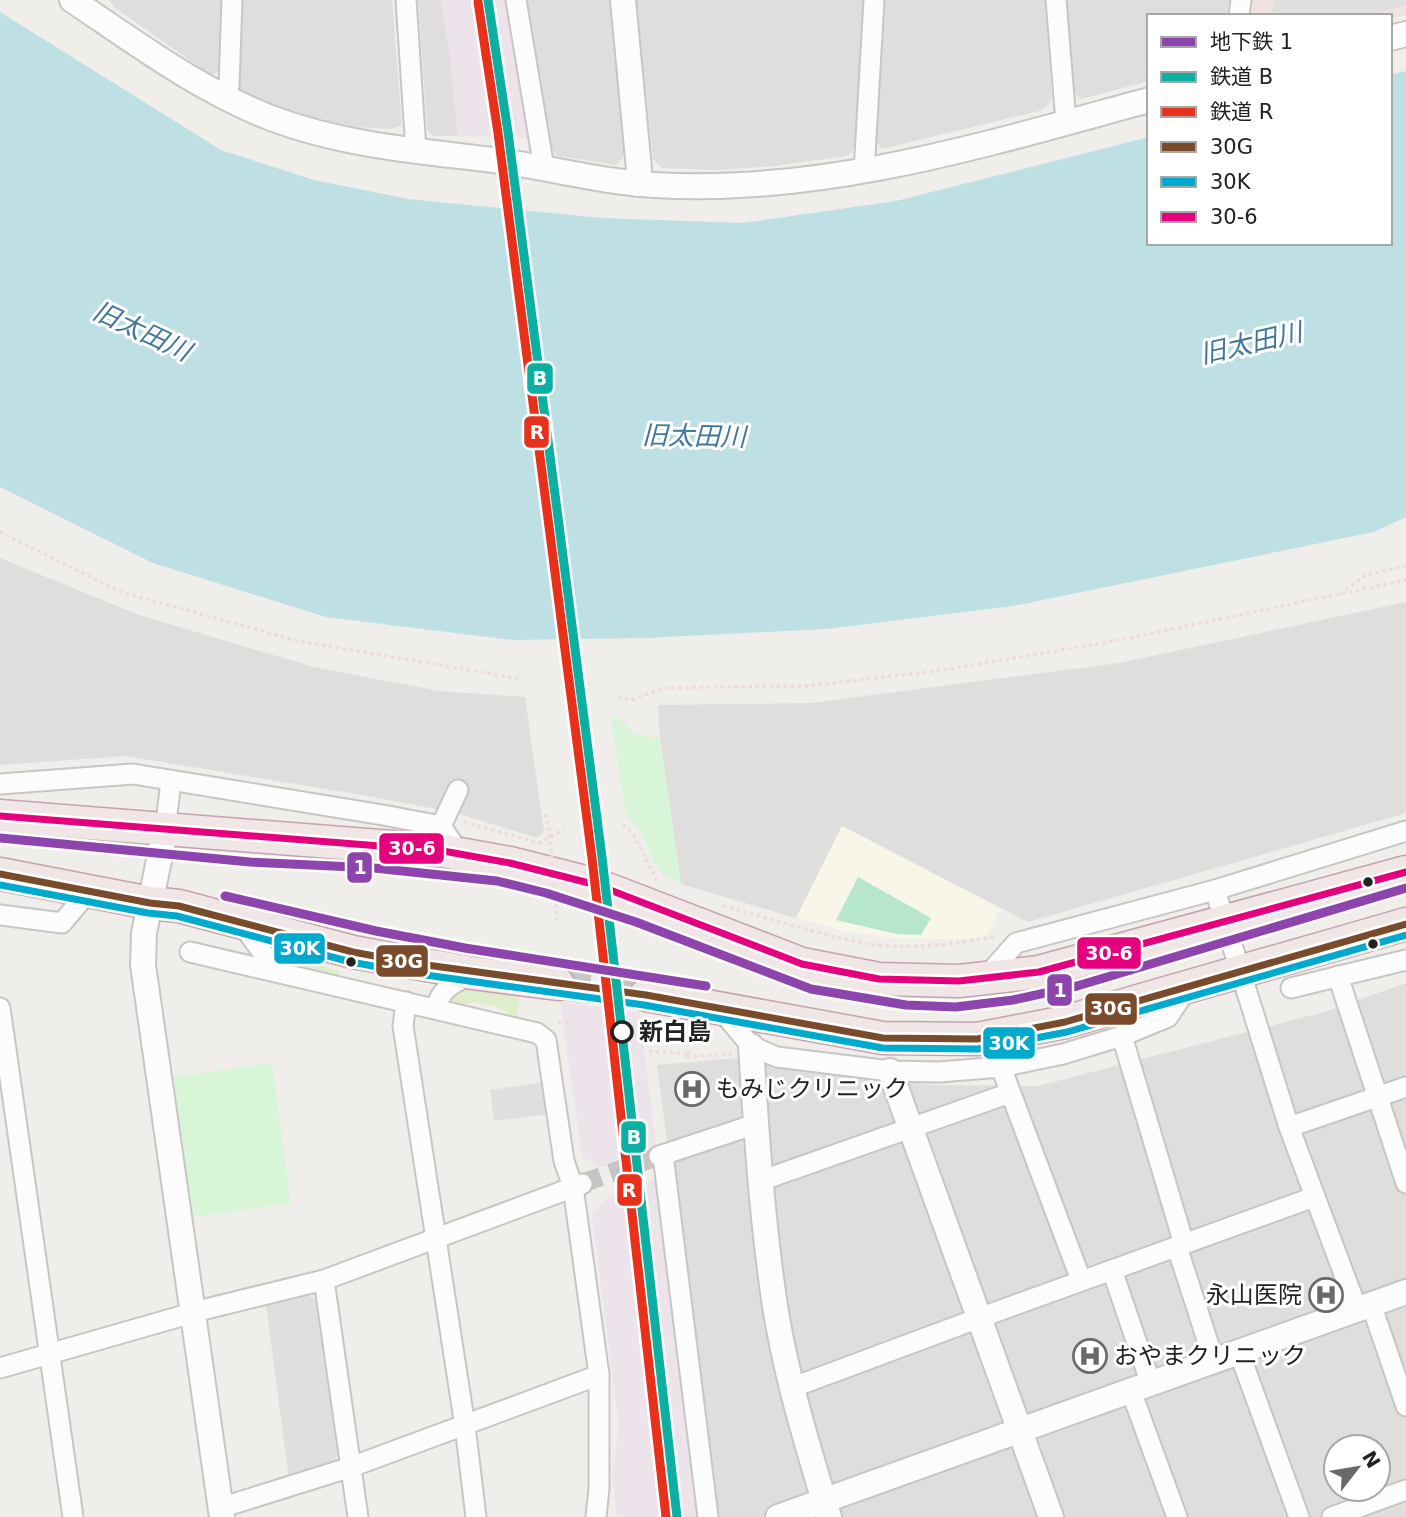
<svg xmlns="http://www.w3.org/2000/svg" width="1406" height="1517" font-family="'DejaVu Sans','Noto Sans JP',sans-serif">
<rect width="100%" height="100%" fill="#f0eeeb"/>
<g fill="#dfdedc" fill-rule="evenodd">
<path d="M109,0H224L221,68L212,76L114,7Z"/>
<path d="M238,0H392L402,125L391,129L355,127L296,114L245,94L236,84Z"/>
<path d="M418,0H441L450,56L458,136H433L427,130Z"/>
<path d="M526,0H610L625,155L616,165L557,156L550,147Z"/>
<path d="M636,0H866L857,147L847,156L775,166L718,170L662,168L653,159Z"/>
<path d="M882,0H1045L1052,100L1043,110L882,149L873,138Z"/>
<path d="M1065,0H1229L1227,16H1149V81L1081,99L1072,92Z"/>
<path d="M0,558L139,615L314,667L439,691L525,697L544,832L537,838L456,813L374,797L126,756L0,765Z"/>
<path d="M1406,602V813L1028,922L842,826L796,918L681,884L660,738L658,705L811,703L1119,663Z"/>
<path d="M1406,983V1517H716L657,1065L737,1058L934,1085L1038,1086L1324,1012ZM1336,1447H1378V1489H1336Z"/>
</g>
<path fill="#f1e2e2" d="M1247,0H1406V14L1390,19V16H1245Z"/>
<g fill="#ede3ea">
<path d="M441,0H509L531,137L458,136L450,56Z"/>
<path d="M560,1002L640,1013L656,1146L600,1168L582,1157Z"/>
<path d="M662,1176L702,1517H617L612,1475L619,1427L592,1215L607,1198Z"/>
</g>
<path fill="#f8f6e8" d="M842,826L1001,909L987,936L969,939H897L848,932L796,918Z"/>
<g fill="#e0edca">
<path d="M270,949L339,971L337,978L285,964Z"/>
<path d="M484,989L520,995L517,1019L512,1018L501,1008L475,1002L457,1006L452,1004L450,998L458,990Z"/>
</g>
<g fill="#d9f5d7">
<path d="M611,717L620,718L634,734L660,738L681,884L664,875L653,860L640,830L626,817Z"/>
<path d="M272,1063L291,1203L192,1217L173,1077Z"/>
</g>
<path fill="#b6e7ce" d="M858,877L931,918L921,935L897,934L836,920Z"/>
<g fill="#e0dfde">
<path d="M1274,0H1406V5L1362,16H1312L1272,12Z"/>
<path d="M612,27L614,47L573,51L571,31Z"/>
<path d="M545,1082L550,1114L494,1121L490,1090Z"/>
<path d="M306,1293L315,1299L338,1453L334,1465L289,1480L266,1305Z"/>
</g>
<path fill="#bedfe3" d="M0,12L221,150L314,180L408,199L601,218L743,223L896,201L1149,137V243H1390V75L1406,71V517L1374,532L1013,606L826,629L645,638L513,640L326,617L153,563L0,487Z"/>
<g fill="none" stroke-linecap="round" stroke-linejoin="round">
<path stroke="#c7c5c3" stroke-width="19" stroke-dasharray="19 10" stroke-linecap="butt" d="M583,1183L659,1156"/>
<path stroke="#c7c5c3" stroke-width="32" stroke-dasharray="32 16" stroke-linecap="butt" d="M558,984L646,995"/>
<g stroke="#c7c6c5" stroke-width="23">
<g id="minor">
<path d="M406,0L416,150"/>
<path d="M516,0L544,168"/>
<path d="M1056,0L1066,122"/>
<path d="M1239,16L1241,0"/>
<path d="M226,98L229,86L232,0"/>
<path d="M864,172L874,0"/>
<path d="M0,784L133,774L383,815L441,826L460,854"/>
<path d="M441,826L458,790"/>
<path d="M165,831L171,781"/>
<path d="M1215,890L1289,1127L1357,1309"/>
<path d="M0,915L62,923L88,892"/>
<path d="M241,923L268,960L281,973"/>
<path d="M190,952L537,1033L546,1040L564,1161L573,1187L599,1375V1488L596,1517"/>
<path d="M1338,976L1406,1183"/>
<path d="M985,978L1016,943L1215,890L1406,831"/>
<path d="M1291,988L1406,960"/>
<path d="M406,1002L403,1026L465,1426L476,1517"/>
<path d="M0,1008L73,1517"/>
<path d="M436,1009C440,988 454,983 471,974"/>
<path d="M721,1010L751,1046L777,1057L890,1071L939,1072L1001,1067L1063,1054L1122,1036L1168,1017L1187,988"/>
<path d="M1122,1036L1184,1244"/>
<path d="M1001,1067L1081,1280"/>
<path d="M1289,1127L1406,1087"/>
<path d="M663,1155L708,1517"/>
<path d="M659,1156L756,1124"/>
<path d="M760,1181L1010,1093"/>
<path d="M1177,1247L1214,1361"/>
<path d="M1112,1270L1151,1384"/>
<path d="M324,1280L358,1517"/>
<path d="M1371,1304L1406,1406"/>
<path d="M1239,1352L1299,1517"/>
<path d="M0,1368L206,1309L324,1280L582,1184"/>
<path d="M791,1388L979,1318L1314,1197"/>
<path d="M1131,1391L1177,1517"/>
<path d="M220,1508L351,1467L599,1375"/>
<path d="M1332,1517L1406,1490"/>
</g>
</g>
<g stroke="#c7c6c5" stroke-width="28">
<g id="tertiary">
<path d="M72,0C136,43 199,90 271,118C342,145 418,151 493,160C547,167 601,182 655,185C824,195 987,144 1149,100"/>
<path d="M623,0L639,169L637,184"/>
<path d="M1390,38L1406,34"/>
<path d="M165,831L144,933L143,965L222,1517"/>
<path d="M751,1046C756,1126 761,1205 772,1285C782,1364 806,1441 829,1517"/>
<path d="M890,1071L1051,1517"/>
<path d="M778,1517L1406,1292"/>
</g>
</g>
<g stroke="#c6a1af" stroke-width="35">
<g id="trunk">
<path d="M0,816L443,851L510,863L597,885L802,964L879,979L959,981L1039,972L1406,872"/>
<path d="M0,874L150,903L179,906L353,952L472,973L558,984"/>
<path d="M646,995L883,1038L977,1039L1065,1022L1406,924"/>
</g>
</g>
<g stroke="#eddcdb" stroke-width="3.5" stroke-dasharray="3.5 3.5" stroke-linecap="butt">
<path d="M0,532L121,592L298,641L521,679"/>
<path d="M1340,594L1366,575L1406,566"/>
<path d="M618,697L631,700L663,688L807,686L937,671L1120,640L1406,580"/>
<path d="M464,822L539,843L564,829"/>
<path d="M623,825L634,835L657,881"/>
<path d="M723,906C770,918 816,934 863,943C902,951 959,944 997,936"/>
<path d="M558,1022L574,1021"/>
<path d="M649,1051L688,1054L687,1057L732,1054"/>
<path d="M688,1054V1047"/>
<path d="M610,1061L620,1060"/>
</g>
<use href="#minor" stroke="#fdfcfc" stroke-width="19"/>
<use href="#tertiary" stroke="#fdfcfc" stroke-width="24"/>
<use href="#trunk" stroke="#efe6e5" stroke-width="32"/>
<path stroke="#eddcdb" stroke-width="3.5" stroke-dasharray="3.5 3.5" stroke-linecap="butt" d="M545,814L549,828L557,920"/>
<g stroke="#fff" stroke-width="12">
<path id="bus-1" d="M0,874L150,903L179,906L353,952L412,963L646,995L883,1038L977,1039L1065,1022L1406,924"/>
</g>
<g stroke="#fff" stroke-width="12">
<path id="bus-2" d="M0,885L148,913L177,916L351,962L411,973L644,1005L883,1048L978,1049L1067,1032L1406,935"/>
</g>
<g stroke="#fff" stroke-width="12">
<path id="bus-3" d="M0,816L443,851L510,863L597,885L802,964L879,979L959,981L1039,972L1406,872"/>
</g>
<use href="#bus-1" stroke="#7a4b2a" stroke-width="7"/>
<use href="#bus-2" stroke="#00a9ce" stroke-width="7"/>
<use href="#bus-3" stroke="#e5007d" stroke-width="7"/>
<g stroke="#fff" stroke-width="14">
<path id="rail-1" d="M488,0L508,132L602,857L677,1517"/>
</g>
<g stroke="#fff" stroke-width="14">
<path id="rail-2" d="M478,2L498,133L592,858L666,1517"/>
</g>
<use href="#rail-1" stroke="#0cb0a2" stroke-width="9"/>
<use href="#rail-2" stroke="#e7311b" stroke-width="9"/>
<g stroke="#fff" stroke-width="14">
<g id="metro-1">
<path d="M0,838L250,862L374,868L497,881L546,893L636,922L811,989L906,1005L956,1007L1013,1000L1077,986L1406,888"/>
<path d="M225,896L376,931L465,948L706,986"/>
</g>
</g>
<use href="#metro-1" stroke="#8e44ad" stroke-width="9"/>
</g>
<defs>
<g id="hospital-ring" transform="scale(1.75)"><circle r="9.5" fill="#fff" stroke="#6a6968" stroke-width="1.5"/><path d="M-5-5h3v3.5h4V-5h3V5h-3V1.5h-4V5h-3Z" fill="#6a6968"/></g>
</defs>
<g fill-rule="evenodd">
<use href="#hospital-ring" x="692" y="1089"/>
<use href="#hospital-ring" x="1326" y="1295"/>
<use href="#hospital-ring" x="1090" y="1356"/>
</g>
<g fill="#222" stroke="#fff" stroke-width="2.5">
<circle cx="1368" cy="882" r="6"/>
<circle cx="1373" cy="944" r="6"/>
<circle cx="351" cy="962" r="6"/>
</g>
<circle fill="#fff" stroke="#222" stroke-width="3.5" cx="622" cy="1032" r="10"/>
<g text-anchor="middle" stroke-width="6" stroke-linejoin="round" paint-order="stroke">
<g font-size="24" font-weight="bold" fill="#222" stroke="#fff" text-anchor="start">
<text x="639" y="1040">新白島</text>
</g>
<g font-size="24" fill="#222" stroke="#fff" text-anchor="start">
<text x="716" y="1097">もみじクリニック</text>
<text x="1302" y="1303" text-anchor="end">永山医院</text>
<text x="1114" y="1364">おやまクリニック</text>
</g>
<g font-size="26" font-style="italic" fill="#42779c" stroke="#fff">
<text transform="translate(142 331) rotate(25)" y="9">旧太田川</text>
<text transform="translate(1251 343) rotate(-13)" y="9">旧太田川</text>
<text transform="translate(694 436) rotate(1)" y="9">旧太田川</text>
</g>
</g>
<g stroke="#fff" stroke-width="2.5">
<rect x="526" y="362" width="28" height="33" rx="7" fill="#0cb0a2"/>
<rect x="523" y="415" width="27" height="34" rx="7" fill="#e7311b"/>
<rect x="378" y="832" width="67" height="33" rx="7" fill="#e5007d"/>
<rect x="346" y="851" width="27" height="33" rx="7" fill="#8e44ad"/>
<rect x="273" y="932" width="53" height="33" rx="7" fill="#00a9ce"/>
<rect x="1076" y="936" width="66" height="34" rx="7" fill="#e5007d"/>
<rect x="375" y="944" width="54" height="34" rx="7" fill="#7a4b2a"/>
<rect x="1046" y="973" width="27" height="34" rx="7" fill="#8e44ad"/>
<rect x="1084" y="992" width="54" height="34" rx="7" fill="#7a4b2a"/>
<rect x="982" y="1026" width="54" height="34" rx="7" fill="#00a9ce"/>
<rect x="620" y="1120" width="27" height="34" rx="7" fill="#0cb0a2"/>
<rect x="616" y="1173" width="27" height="34" rx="7" fill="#e7311b"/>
</g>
<g font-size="19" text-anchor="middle" font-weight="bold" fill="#fff">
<text x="540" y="385">B</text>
<text x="537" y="439">R</text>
<text x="412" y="855">30-6</text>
<text x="360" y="874">1</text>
<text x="300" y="955">30K</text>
<text x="1109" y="960">30-6</text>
<text x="402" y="968">30G</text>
<text x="1060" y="997">1</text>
<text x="1111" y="1015">30G</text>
<text x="1009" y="1050">30K</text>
<text x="634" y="1144">B</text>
<text x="629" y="1197">R</text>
</g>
<rect x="1147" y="14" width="245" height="231" fill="#ffffff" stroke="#a7a7a7" stroke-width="2"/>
<rect x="1161" y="37" width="35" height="10" fill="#8e44ad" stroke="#a7a7a7" stroke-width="2"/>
<text x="1210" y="49" font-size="21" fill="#222222">地下鉄 1</text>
<rect x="1161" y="72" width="35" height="10" fill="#0cb0a2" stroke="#a7a7a7" stroke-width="2"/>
<text x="1210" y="84" font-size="21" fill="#222222">鉄道 B</text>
<rect x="1161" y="107" width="35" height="10" fill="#e7311b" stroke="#a7a7a7" stroke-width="2"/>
<text x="1210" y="119" font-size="21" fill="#222222">鉄道 R</text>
<rect x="1161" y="142" width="35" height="10" fill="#7a4b2a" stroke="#a7a7a7" stroke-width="2"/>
<text x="1210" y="154" font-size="21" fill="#222222">30G</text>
<rect x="1161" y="177" width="35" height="10" fill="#00a9ce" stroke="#a7a7a7" stroke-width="2"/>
<text x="1210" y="189" font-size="21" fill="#222222">30K</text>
<rect x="1161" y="212" width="35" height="10" fill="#e5007d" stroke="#a7a7a7" stroke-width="2"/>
<text x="1210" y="224" font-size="21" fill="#222222">30-6</text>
<g transform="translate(1357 1468) rotate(59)"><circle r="33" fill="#ffffff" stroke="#a7a7a7" stroke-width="2"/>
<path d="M0-5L12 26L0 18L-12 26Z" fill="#6a6968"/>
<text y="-10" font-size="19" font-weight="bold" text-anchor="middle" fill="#222222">N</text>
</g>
</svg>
